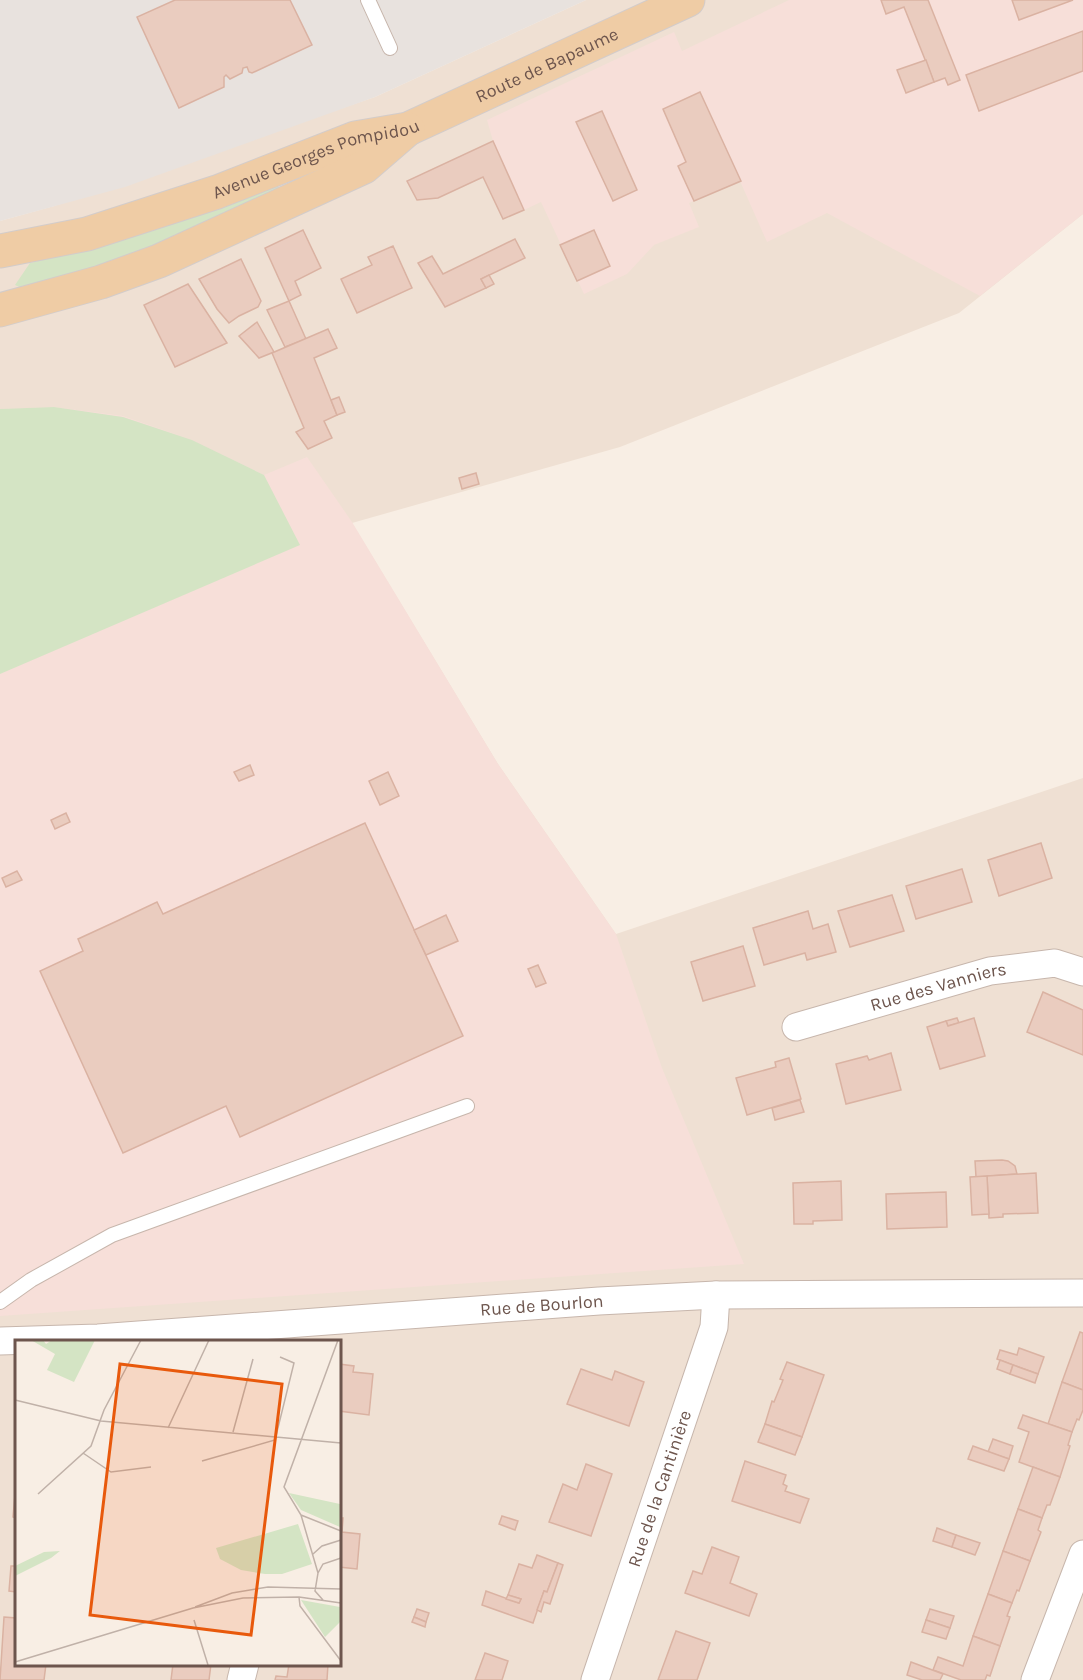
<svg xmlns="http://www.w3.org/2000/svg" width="1083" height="1680" font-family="Karla,sans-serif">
<rect width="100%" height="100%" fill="#f8eee4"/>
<path fill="#efe0d3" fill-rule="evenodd" d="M586,0H1083V214L959,313L620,447L352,523L498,764L616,934L1083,778V1680H0V221L54,206L375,97ZM16,1341H339V1664H16Z"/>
<g fill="#f7dfd9">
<path d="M789,0H1083V214L980,296L827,213L767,242L740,181L689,203L699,227L654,245L627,274L584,294L541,202L524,210L493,141L487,120L674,32L682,51Z"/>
<path d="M54,407L123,416L192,440L264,475L307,457L352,522L498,764L616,934L662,1068L744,1264L0,1316V409Z"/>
</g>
<path fill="#e8e2de" d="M0,0H586L375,97L125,187L0,221Z"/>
<g fill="#d4e4c4">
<path d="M278,186L279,189L214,222L124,258L22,288L15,285L30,263L104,245Z"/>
<path d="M54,407L123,417L192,440L264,475L300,545L0,674V409Z"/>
</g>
<g fill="#eaccbf" stroke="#dab2a2" stroke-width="1.5">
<path d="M175,0H290L312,45L252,73L249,72L247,67L243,68L242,73L230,79L226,75L224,77V87L179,108L137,17Z"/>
<path d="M881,0H928L960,80L948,85L945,78L934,82L904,7L886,14Z"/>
<path d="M1012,0H1073L1019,20Z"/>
<path d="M1083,31V71L979,111L966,75Z"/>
<path d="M926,60L934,82L906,93L897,70Z"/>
<path d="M700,92L741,181L694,201L678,166L686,162L663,109Z"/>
<path d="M602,111L637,190L613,201L576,122Z"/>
<path d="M493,141L524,210L503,219L483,177L438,198L417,200L407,181Z"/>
<path d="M303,230L321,268L295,281L301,295L289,301L265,248Z"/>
<path d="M594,230L610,266L577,281L560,245Z"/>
<path d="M515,239L525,258L481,279L486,288L445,307L418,263L432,256L443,274Z"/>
<path d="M393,246L412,288L357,313L341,279L372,265L368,257Z"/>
<path d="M241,259L261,301L258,307L239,316L229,323L217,309L199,279Z"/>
<path d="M489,275L494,284L486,288L481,279Z"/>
<path d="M188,284L227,343L175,367L144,305Z"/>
<path d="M289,301L306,339L285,347L267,310Z"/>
<path d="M257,322L274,352L259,358L239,336Z"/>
<path d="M328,329L337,348L314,358L337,415L324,421L332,438L308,449L296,432L304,428L272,353Z"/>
<path d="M339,397L345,412L337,415L331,400Z"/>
<path d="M476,473L479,484L462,489L459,478Z"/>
<path d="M250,765L254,775L239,781L234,772Z"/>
<path d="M388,772L399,796L380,805L369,781Z"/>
<path d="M66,813L70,822L55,829L51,820Z"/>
<path d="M365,823L463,1036L240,1137L226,1106L123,1153L40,971L83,951L78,939L117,921L157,902L163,914Z"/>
<path d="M1041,843L1052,878L999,896L988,860Z"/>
<path d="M962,869L972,902L916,919L906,886Z"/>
<path d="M17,871L22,880L6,887L2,878Z"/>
<path d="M892,895L904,931L850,947L838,911Z"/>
<path d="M808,911L813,929L828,924L836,952L807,960L805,953L764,965L753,928Z"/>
<path d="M446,915L458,941L426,955L414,930Z"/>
<path d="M743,946L755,986L703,1001L691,962Z"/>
<path d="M538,965L546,983L536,987L528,969Z"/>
<path d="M1043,992L1083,1010V1055L1027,1032Z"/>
<path d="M957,1018L959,1023L948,1026L946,1021Z"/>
<path d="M974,1018L985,1056L940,1069L927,1027L946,1021L948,1026Z"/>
<path d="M891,1053L901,1090L846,1104L836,1064L867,1056L869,1060Z"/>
<path d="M789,1058L801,1099L747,1115L736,1078L776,1067L775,1062Z"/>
<path d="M800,1100L804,1112L775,1120L772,1108Z"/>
<path d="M1002,1160L1008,1161L1015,1166L1017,1174L976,1177L975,1161Z"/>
<path d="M1036,1173L1038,1213L1003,1214V1217L989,1218L987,1176Z"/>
<path d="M987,1176L989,1214L972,1215L970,1177Z"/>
<path d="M841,1181L842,1220L813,1221V1224H794L793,1183Z"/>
<path d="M946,1192L947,1227L887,1229L886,1194Z"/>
<path d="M1080,1332L1083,1333V1390L1062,1382Z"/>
<path d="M1019,1348L1044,1357L1038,1374L997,1359L1000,1350L1017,1355Z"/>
<path d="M1000,1360L1013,1365L1010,1374L997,1369Z"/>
<path d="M787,1362L824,1375L802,1437L765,1424L772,1401L774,1402L783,1380L780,1379Z"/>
<path d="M339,1364L354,1366L353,1372L373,1374L369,1415L339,1411Z"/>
<path d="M1013,1365L1038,1374L1035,1383L1010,1374Z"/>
<path d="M581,1369L612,1380L615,1371L644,1382L629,1426L567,1404Z"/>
<path d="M1062,1382L1083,1390V1410L1079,1420L1077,1419L1072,1432L1048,1424Z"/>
<path d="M1023,1415L1072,1432L1068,1445L1070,1446L1060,1477L1019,1462L1029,1432L1018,1428Z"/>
<path d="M765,1424L802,1437L795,1455L758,1442Z"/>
<path d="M993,1439L1013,1446L1009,1459L988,1452Z"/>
<path d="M973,1446L1009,1459L1004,1471L968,1459Z"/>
<path d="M745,1461L786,1475L783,1484L787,1486L785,1491L809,1499L800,1523L732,1501Z"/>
<path d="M586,1464L612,1474L591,1536L549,1522L563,1484L577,1490Z"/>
<path d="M1033,1467L1060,1477L1050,1505H1047L1042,1518L1018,1509Z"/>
<path d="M16,1484V1518L13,1517Z"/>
<path d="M1018,1509L1042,1518L1038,1530L1041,1532L1030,1561L1003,1551Z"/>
<path d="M502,1516L518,1521L515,1530L499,1524Z"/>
<path d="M339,1518H343L342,1532L360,1534L357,1569L339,1567Z"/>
<path d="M937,1528L956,1535L952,1547L933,1541Z"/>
<path d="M956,1535L980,1543L975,1555L952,1547Z"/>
<path d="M712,1547L739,1557L730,1583L757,1594L749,1616L685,1593L693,1571L702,1574Z"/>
<path d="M1003,1551L1030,1561L1019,1591L1017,1590L1012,1603L988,1594Z"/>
<path d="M537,1555L558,1563L547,1592L544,1591L533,1623L482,1605L486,1591L519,1603L521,1599L508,1595L519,1564L532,1568Z"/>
<path d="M16,1556V1592L9,1591L11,1566H15Z"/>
<path d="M558,1563L563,1565L550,1604L544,1602L541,1612L537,1610L544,1591L547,1592Z"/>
<path d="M988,1594L1012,1603L1007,1616L1010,1617L1000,1646L973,1636Z"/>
<path d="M508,1595L521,1599L519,1603L506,1599Z"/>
<path d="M417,1609L429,1613L426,1622L414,1617Z"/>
<path d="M930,1609L954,1616L950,1628L926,1620Z"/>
<path d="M4,1617L16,1618V1664H46L44,1680H0Z"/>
<path d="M414,1617L426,1622L425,1627L412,1622Z"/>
<path d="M926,1620L950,1628L946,1639L922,1632Z"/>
<path d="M676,1631L710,1643L697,1680H658Z"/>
<path d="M973,1636L1000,1646L990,1676L987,1675L985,1680H961L933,1670L938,1657L963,1666Z"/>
<path d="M485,1653L508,1661L502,1680H475Z"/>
<path d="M911,1662L943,1674L940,1680H922L907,1675Z"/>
<path d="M173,1664H211L209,1680H171Z"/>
<path d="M289,1664H328L327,1680H275L276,1676L287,1677Z"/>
</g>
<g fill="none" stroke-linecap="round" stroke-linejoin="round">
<g stroke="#c7b6ac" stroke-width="16">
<g id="lane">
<path d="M368,0L390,48"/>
<path d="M0,1302L31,1280L112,1235L467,1106"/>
</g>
</g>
<g stroke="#c7b6ac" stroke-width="29">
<g id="street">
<path id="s1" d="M796,1027L990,971L1055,963L1083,972"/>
<path id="s2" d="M0,1341L98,1338L599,1301L716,1295L1083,1293"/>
<path d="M241,1680L245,1664"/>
<path id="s3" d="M595,1680L714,1327L716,1295"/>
<path d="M1035,1680L1083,1554"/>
</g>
</g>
<g stroke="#d3ccca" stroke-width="35">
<g id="primary">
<path id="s4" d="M0,251L87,234L217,192L355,138L408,129L688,0"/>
<path d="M0,310L101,282L159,261L364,167L408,129"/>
</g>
</g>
<use href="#lane" stroke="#fff" stroke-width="14"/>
<use href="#street" stroke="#fff" stroke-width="27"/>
<use href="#primary" stroke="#efcca5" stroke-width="33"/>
</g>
<g text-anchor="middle" stroke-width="5" stroke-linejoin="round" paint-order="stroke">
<g font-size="18" fill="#6d554d" stroke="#fcf3e9">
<text dy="6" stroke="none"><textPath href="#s4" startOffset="580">Route de Bapaume</textPath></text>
<text dy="6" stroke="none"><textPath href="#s4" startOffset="330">Avenue Georges Pompidou</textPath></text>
<text dy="6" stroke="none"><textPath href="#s1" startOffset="148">Rue des Vanniers</textPath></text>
<text dy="6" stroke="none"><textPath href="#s2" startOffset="543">Rue de Bourlon</textPath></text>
<text dy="6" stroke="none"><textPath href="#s3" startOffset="202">Rue de la Cantinière</textPath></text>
</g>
</g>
<g transform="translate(15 1340)">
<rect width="326" height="326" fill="#f8eee4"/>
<path d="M16,0H28L31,4L37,0H80L59,42L32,30L40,14ZM274,153L325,164V187L286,170ZM283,184L297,224L267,234H250L226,230L205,219L201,208ZM45,211L36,218L0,236V226L29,212ZM286,260L325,267V282L310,297Z" fill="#d4e4c4"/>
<path fill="none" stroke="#c0b1a8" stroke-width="1.5" d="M0,60L86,81L326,103M153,88L194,0M218,92L238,19M68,113L96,132L136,127M187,121L260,100L279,23L265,17M23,154L76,106L89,70L126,0M286,175L326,191M298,214L307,206L326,200M303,233L286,175L269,147L323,0M284,257L285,266L326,321M308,260L300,251L303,233L308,224L326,218M180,267L217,253L253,247L326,249M179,280L193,325M0,322L178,268L228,258L284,257L326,263"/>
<path fill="#e8590c" fill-opacity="0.15" stroke="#e8590c" stroke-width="3" d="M105,24L267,44L236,295L75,275Z"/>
<rect width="326" height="326" fill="none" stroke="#6d554d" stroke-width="3"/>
</g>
</svg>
